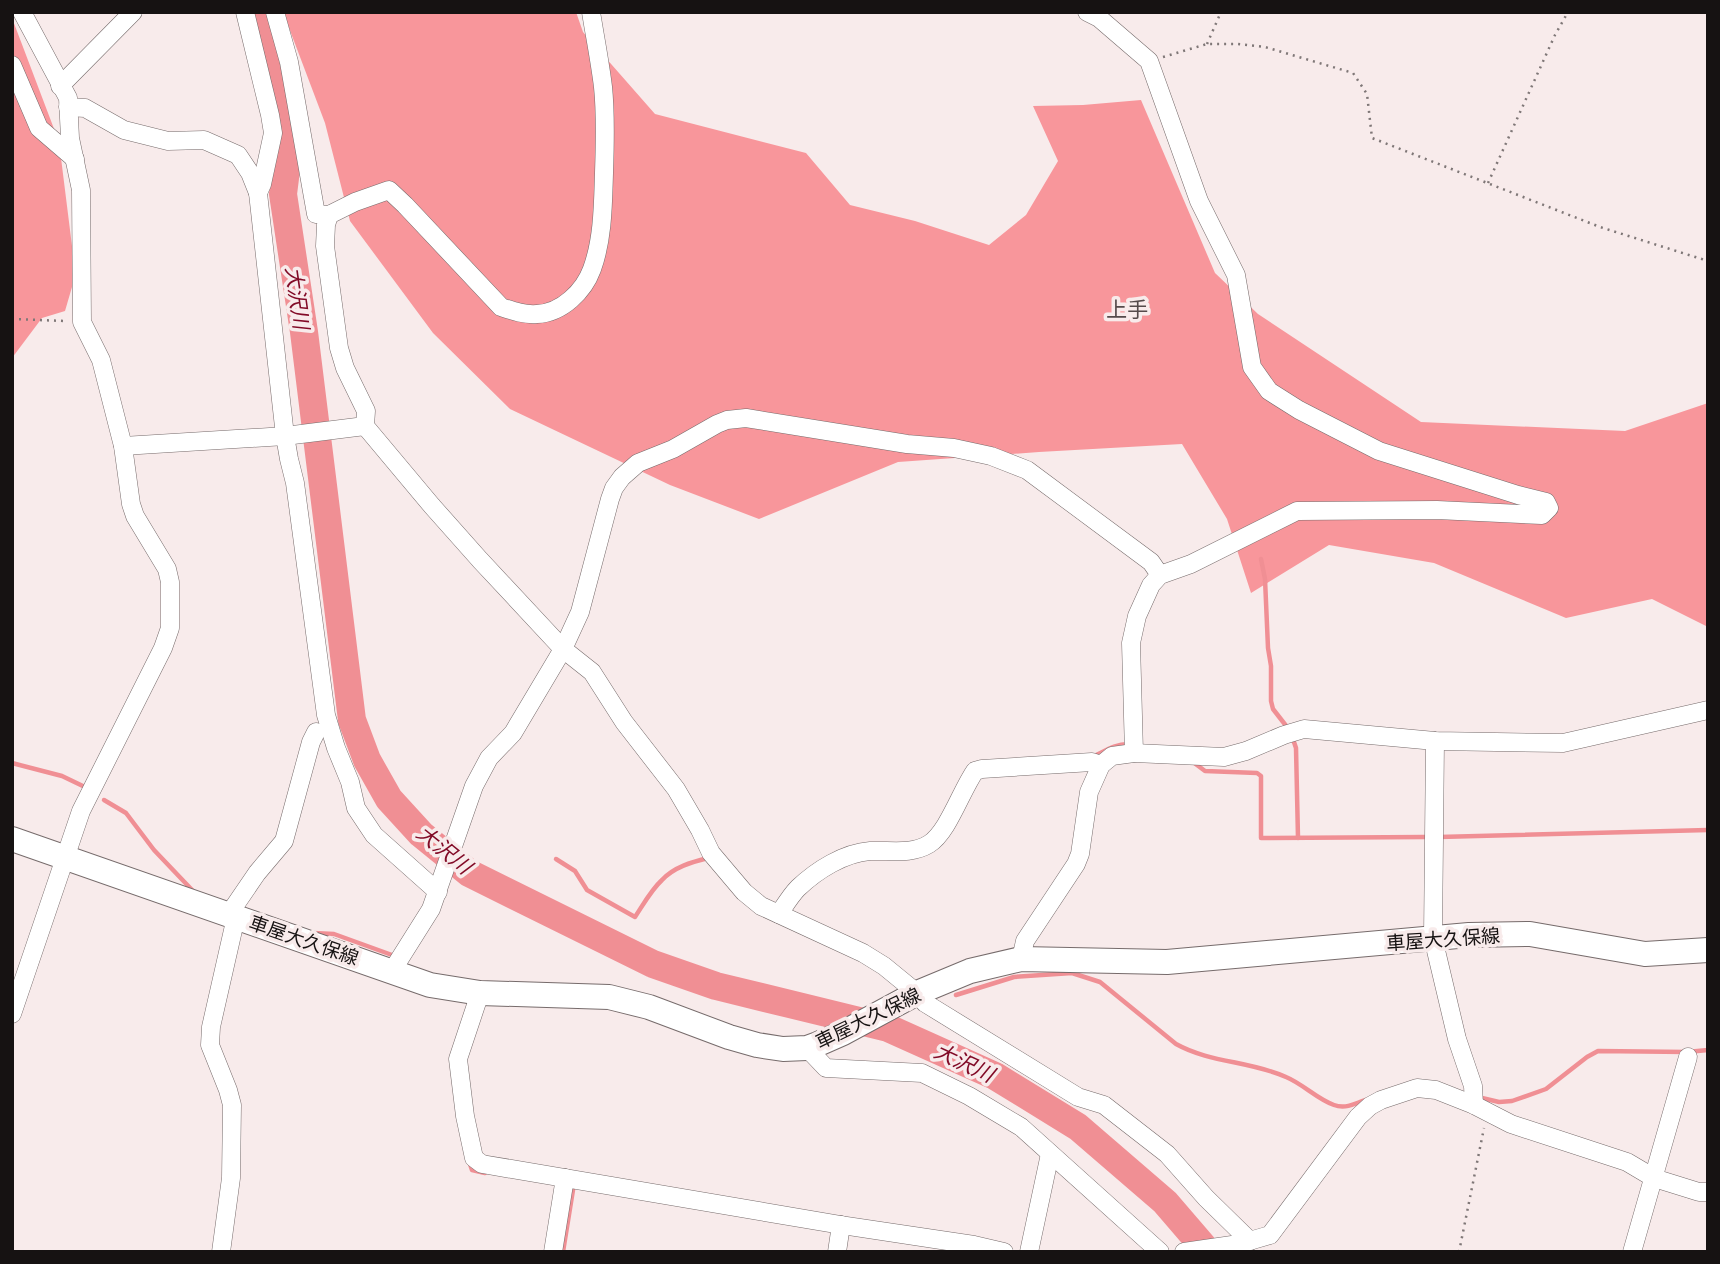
<svg xmlns="http://www.w3.org/2000/svg" width="1720" height="1264" font-family="Overpass,'Noto Sans JP',sans-serif">
<rect width="100%" height="100%" fill="#f8ebeb"/>
<g fill="#f8969b">
<path d="M283,12H576L583,32L655,114L806,153L850,205L915,221L989,245L1026,215L1058,161L1033,106L1083,105L1141,100L1215,273L1258,314L1421,422L1625,431L1708,403V627L1652,599L1566,618L1434,563L1329,545L1251,593L1227,519L1182,444L1039,452L898,462L759,519L670,485L510,409L433,333L350,221L325,123Z"/>
<path d="M12,18L59,142L74,262L72,287L65,311L42,318L12,358Z"/>
</g>
<g fill="none" stroke-linecap="round" stroke-linejoin="round">
<g stroke="#f08f94" stroke-width="4.5">
<path d="M1261,559L1265,579L1268,648L1271,666V701L1273,709L1287,727"/>
<path d="M1293,739L1296,748L1298,838"/>
<path d="M1094,756C1105,751 1115,744 1128,744"/>
<path d="M1193,762L1205,771L1257,773L1261,776V838L1425,837"/>
<path d="M12,763L62,776L87,788"/>
<path d="M104,800L126,813L154,850L193,891"/>
<path d="M1439,837L1708,830"/>
<path d="M556,859L575,871L587,890L635,917C643,905 651,890 662,880C674,867 692,862 708,858"/>
<path d="M313,933L334,934L392,955"/>
<path d="M956,995L1014,977L1072,973L1100,982L1176,1044C1210,1063 1251,1061 1286,1077C1303,1084 1317,1099 1334,1105C1345,1109 1355,1104 1365,1100"/>
<path d="M1482,1098L1499,1102L1512,1101L1546,1089L1587,1057L1598,1051L1687,1052L1708,1050"/>
<path d="M470,1164L472,1170L485,1173"/>
<path d="M563,1252L573,1190L572,1187H569"/>
</g>
<path stroke="#f08f94" stroke-width="28" d="M261,12L275,60L290,138L283,194L304,332L352,720L367,760L389,799L421,834L469,873L653,964L716,986L888,1028L995,1076L1078,1127L1165,1202L1208,1252"/>
<g stroke="#766b6b" stroke-width="19">
<g id="minor">
<path d="M245,12L270,115L273,133L262,184L258,193L285,436L289,459L295,483L326,715L336,748L350,782L356,808L374,835L438,892"/>
<path d="M275,12L289,62L316,214L329,215L355,202L389,190L405,205L501,307C513,311 524,315 537,314C562,313 584,291 592,269C603,239 603,204 604,173C605,144 606,115 603,87C600,62 595,37 591,12"/>
<path d="M1087,12L1099,18L1149,61L1199,201L1236,275L1252,367L1269,391L1299,410L1379,451L1518,495L1546,502L1549,508L1542,515L1437,510L1297,511L1191,564L1160,575L1151,585L1137,616L1131,643L1134,753"/>
<path d="M12,65L39,128L75,159"/>
<path d="M60,86L133,12"/>
<path d="M68,107L85,108L124,130L168,141L204,140L238,155L250,173L258,193"/>
<path d="M329,215L326,225L325,246L339,348L345,368L366,411L365,426L432,506L480,560L563,649L592,672L624,722L676,789L700,830L711,853L744,892L761,906L863,953L884,966L917,993L925,1003L1078,1097L1104,1105L1167,1154L1206,1198L1250,1241"/>
<path d="M123,446L285,436L365,426"/>
<path d="M1435,741L1433,938L1457,1039L1473,1086L1474,1105"/>
<path d="M229,914L257,873L284,841L311,742L316,732"/>
<path d="M779,914C785,905 791,895 798,888C817,870 844,853 870,851C890,850 911,855 929,844C948,832 961,791 975,771L982,769L1092,762L1101,765"/>
<path d="M1021,959L1025,941L1076,864L1080,854L1089,792L1101,765L1112,756L1134,753L1224,757L1246,751L1284,735L1304,729L1435,741L1563,743L1708,710"/>
<path d="M392,971L431,909L474,786L489,758L513,733L563,649L580,612L610,499L614,488L622,477L638,463L673,449L717,424L727,420L746,418L907,444L954,448L991,456L1027,470L1151,562L1160,575"/>
<path d="M480,993L458,1059L465,1116L474,1158L482,1164L841,1225L974,1245L1004,1252"/>
<path d="M12,1014L81,811L163,648L170,628V582L167,569L135,516L131,504L123,446L101,360L82,322L81,190L70,138L68,98L22,12"/>
<path d="M807,1048L826,1068L922,1073L969,1096L1021,1127L1160,1252"/>
<path d="M221,1252L231,1178L232,1105L228,1090L210,1045L211,1027L236,917"/>
<path d="M553,1252L565,1178"/>
<path d="M837,1252L841,1225"/>
<path d="M1029,1252L1050,1154"/>
<path d="M1184,1252L1239,1244L1270,1235L1358,1117L1370,1106L1381,1100L1417,1088L1436,1090L1474,1105L1511,1124L1627,1162L1654,1178L1699,1192H1708"/>
<path d="M1632,1252L1688,1057"/>
</g>
</g>
<g stroke="#766b6b" stroke-width="26">
<path id="secondary" d="M12,839L430,985L480,993L609,997L649,1007L729,1037L757,1045L783,1049L807,1048L818,1044L843,1033L917,993L970,971L1021,959L1167,962L1469,935L1530,934L1645,954L1708,950"/>
</g>
<g stroke="#7f7777" stroke-width="2.5" stroke-dasharray="2 5" stroke-linecap="butt">
<path d="M1207,44L1221,12"/>
<path d="M1163,57L1207,44H1238L1265,47L1353,73L1367,94L1372,138L1600,227L1708,261"/>
<path d="M1488,183L1555,35L1568,12"/>
<path d="M12,319L65,321"/>
<path d="M1459,1252L1484,1128"/>
</g>
<use href="#minor" stroke="#fff" stroke-width="18"/>
<use href="#secondary" stroke="#fff" stroke-width="24"/>
</g>
<g text-anchor="middle" stroke-width="7" stroke-linejoin="round" paint-order="stroke">
<g font-size="19" fill="#161212" stroke="#f8ebeb">
<text transform="translate(1443 939) rotate(-4)" y="7">車屋大久保線</text>
<text transform="translate(304 940) rotate(19)" y="7">車屋大久保線</text>
<text transform="translate(868 1018) rotate(-26)" y="7">車屋大久保線</text>
</g>
<g font-size="21" font-style="italic" fill="#820b27" stroke="#f8ebeb">
<text transform="translate(297 298) rotate(82)" y="7">大沢川</text>
<text transform="translate(444 850) rotate(39)" y="7">大沢川</text>
<text transform="translate(964 1063) rotate(25)" y="7">大沢川</text>
</g>
<g font-size="21" fill="#554a4b" stroke="#f8ebeb">
<text x="1127" y="317">上手</text>
</g>
</g>
<rect width="1720" height="1264" fill="none" stroke="#161212" stroke-width="28"/>
</svg>
